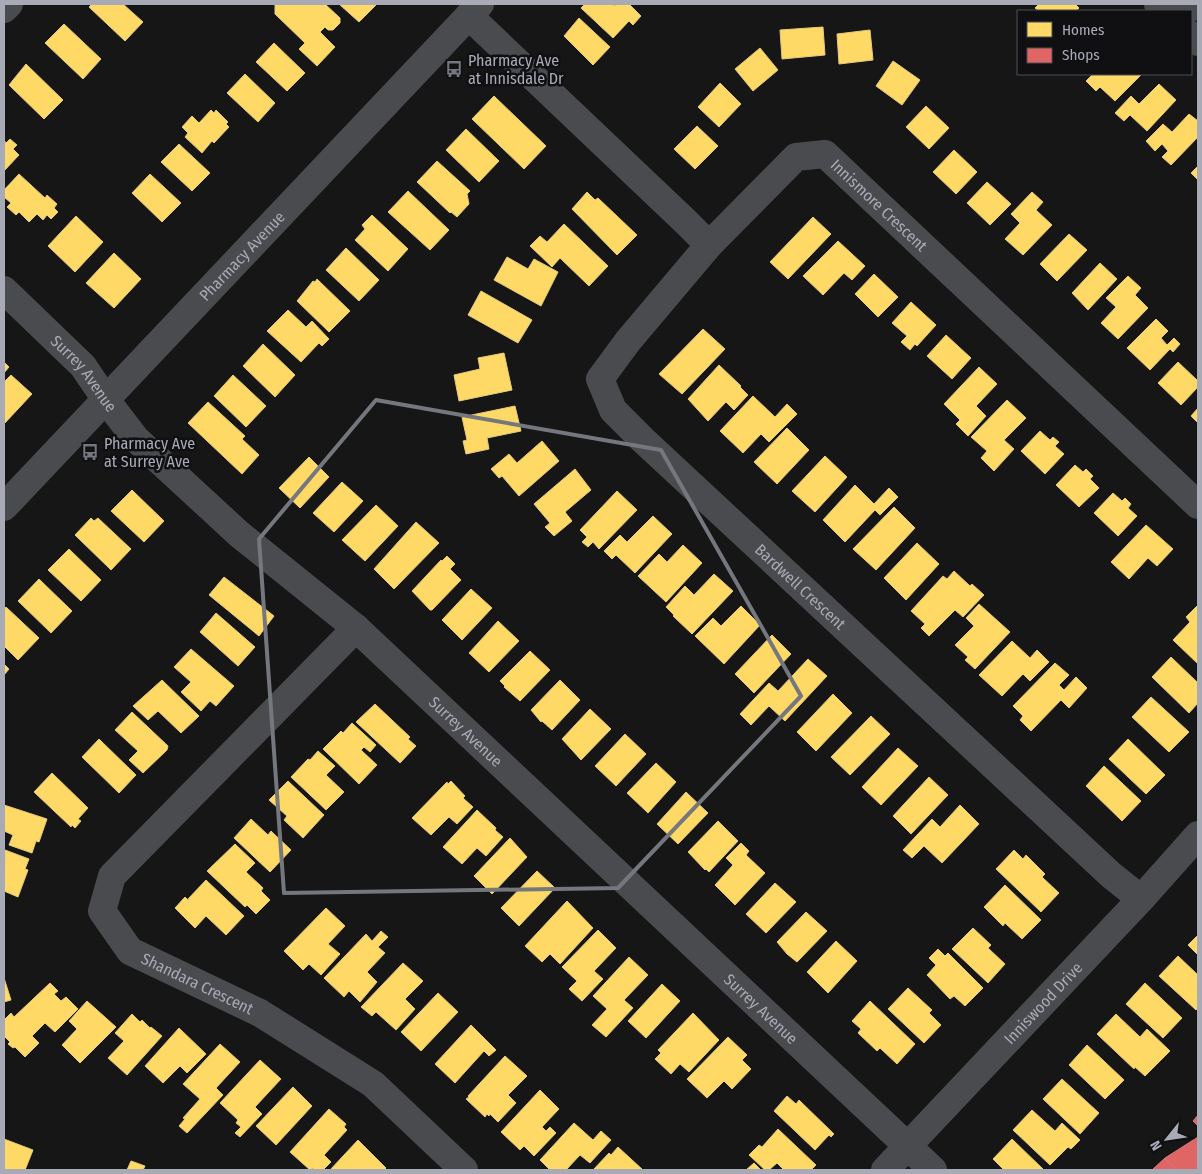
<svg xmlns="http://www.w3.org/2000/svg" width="1202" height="1174" font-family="'Fira Sans Condensed',sans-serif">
<rect width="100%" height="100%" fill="#161616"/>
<g fill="#ffd966" stroke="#e5cb7e">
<path d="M92,4H123L143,22L125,41L89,7Z"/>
<path d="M275,4H325L340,18V23L333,30H328L325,27L320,32L335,47L317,66L299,49L305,43L275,14Z"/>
<path d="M339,4H377L359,22Z"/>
<path d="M585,4H612L615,6L617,4H629L641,16L633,25L629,21L613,38L581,8Z"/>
<path d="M1039,4H1075L1079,8L1076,11H1039L1035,8Z"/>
<path d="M579,18L610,47L593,65L564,36Z"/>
<path d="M64,24L101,59L83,79L45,43Z"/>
<path d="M823,27L825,55L782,59L780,30Z"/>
<path d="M870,30L873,60L839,64L837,34Z"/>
<path d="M274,43L305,73L287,91L256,62Z"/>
<path d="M760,48L778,70L753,91L735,69Z"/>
<path d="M893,61L920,80L902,105L876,86Z"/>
<path d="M26,64L63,100L44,119L9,85Z"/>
<path d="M245,74L275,103L258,122L227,93Z"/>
<path d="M1093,74H1142L1115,101L1100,87L1096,91L1086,81Z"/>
<path d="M720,83L741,104L719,127L698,107Z"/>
<path d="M1159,84L1176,100L1147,131L1130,115L1124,121L1115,113L1131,96L1139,104Z"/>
<path d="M494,96L546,146L524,169L472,119Z"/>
<path d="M926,106L949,128L929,149L906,127Z"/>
<path d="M211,110L214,113L216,110L228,122L226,124L229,127L214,143L212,141L202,153L185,137L188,133L182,127L192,116L199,123Z"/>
<path d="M1189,114L1198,121V137L1171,165L1162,157L1168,151L1162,144L1155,151L1146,141L1163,124L1172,132Z"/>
<path d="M697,126L718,146L695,169L674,149Z"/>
<path d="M466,129L499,161L479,182L446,150Z"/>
<path d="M10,139L17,145L13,149L19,155L4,171V140L6,143Z"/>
<path d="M179,144L210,173L192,191L161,162Z"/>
<path d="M954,150L977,172L956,194L933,172Z"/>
<path d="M437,161L470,191L467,194L469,204L457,217L451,212L450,213L417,182Z"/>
<path d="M1198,166V180L1191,173Z"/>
<path d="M19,174L45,198L47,195L57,204L54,208L58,212L51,219L47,215L43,220L37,214L29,222L19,212L16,215L7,207L11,203L4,197V190Z"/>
<path d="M150,174L181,203L162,222L132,193Z"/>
<path d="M987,182L1011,204L990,225L967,203Z"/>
<path d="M408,191L449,230L430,250L388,212Z"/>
<path d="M587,192L595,200L598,198L637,235L617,255L572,209Z"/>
<path d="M1032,192L1043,202L1036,210L1052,225L1023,255L1005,239L1020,223L1011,214Z"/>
<path d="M372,215L408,249L388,271L355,240L365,229L362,225Z"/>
<path d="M76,216L103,242L75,272L48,246Z"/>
<path d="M813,217L831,234L788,279L770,262Z"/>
<path d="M564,224L608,266L589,286L560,258L552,267L530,246L540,236L547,242Z"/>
<path d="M1069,234L1087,250L1057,281L1040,264Z"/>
<path d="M838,241L865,266L852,280L844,273L823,295L803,276Z"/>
<path d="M346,248L379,280L359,301L326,270Z"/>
<path d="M114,253L141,279L114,308L86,283Z"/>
<path d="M507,257L528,269L534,259L558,272L541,306L494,280Z"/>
<path d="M1100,263L1117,279L1088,310L1072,293Z"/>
<path d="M874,274L898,297L878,317L855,294Z"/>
<path d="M1128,276L1141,288L1135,295L1148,308L1118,339L1101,323L1116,307L1106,298Z"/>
<path d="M317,279L350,311L329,332L297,301L313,281L315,282Z"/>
<path d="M481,291L532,320L518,343L468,315Z"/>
<path d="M911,302L936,325L917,346L915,344L910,350L901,342L907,336L892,323Z"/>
<path d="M288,310L306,327L312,321L329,339L322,346L319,343L301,362L267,331Z"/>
<path d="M1156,319L1168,331L1161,338L1167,345L1174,338L1180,344L1173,352L1170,349L1150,370L1127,348Z"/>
<path d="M703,329L725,349L682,394L659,374Z"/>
<path d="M946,335L971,358L952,379L927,356Z"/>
<path d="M263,344L295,375L275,397L243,366Z"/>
<path d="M504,353L512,390L459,401L454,375L480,369L478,358Z"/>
<path d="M4,362L9,367L4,373Z"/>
<path d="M1178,362L1198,381V387L1181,405L1158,383Z"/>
<path d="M719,365L741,386L740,387L748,395L734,410L726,402L708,421L688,399Z"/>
<path d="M979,367L997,384L976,406L986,416L968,436L956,424L960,420L944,404Z"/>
<path d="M11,375L32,394L4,424V382Z"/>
<path d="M233,375L266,406L246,427L214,396Z"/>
<path d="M753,396L775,417L787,404L797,414L769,442L761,434L743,453L720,431Z"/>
<path d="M1007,400L1026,418L1004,440L1014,449L994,471L981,458L987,451L971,437Z"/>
<path d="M208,402L245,436L242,439L259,455L242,474L188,423Z"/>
<path d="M515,406L521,431L487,438L489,449L466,454L463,441L467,440L462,417Z"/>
<path d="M1198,408V423L1191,416Z"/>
<path d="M787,428L809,450L777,484L754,462Z"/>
<path d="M1040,431L1050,440L1053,437L1059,442L1055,446L1064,454L1045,474L1021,451Z"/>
<path d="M542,441L559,461L519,496L502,476L499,478L491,469L509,454L517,463Z"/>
<path d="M825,456L847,477L815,512L792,491Z"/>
<path d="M309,457L329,477L300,508L279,488Z"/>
<path d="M1075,465L1083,472L1086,469L1093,476L1090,479L1099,488L1079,507L1056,485Z"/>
<path d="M575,469L591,490L565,512L572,521L554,536L545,527L550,523L534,504Z"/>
<path d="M342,482L363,501L334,532L313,513Z"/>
<path d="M855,485L874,504L889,488L898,497L880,515L875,510L845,542L823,520Z"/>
<path d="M132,490L164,521L144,542L111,511Z"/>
<path d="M617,491L637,510L599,549L593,542L588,547L582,542L587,537L580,530Z"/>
<path d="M1113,493L1122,501L1125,498L1131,504L1128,508L1137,516L1118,536L1094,513Z"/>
<path d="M376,505L398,526L365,561L342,540Z"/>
<path d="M894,507L915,528L876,570L853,549Z"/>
<path d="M653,516L672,534L635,573L616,555L612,559L604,551L620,535L627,542Z"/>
<path d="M91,518L94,521L98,518L131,549L111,570L75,535Z"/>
<path d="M416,522L439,543L394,589L374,569Z"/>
<path d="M1146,525L1173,549L1157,566L1148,558L1129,579L1111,562Z"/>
<path d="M917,543L939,564L906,600L884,578Z"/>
<path d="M683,545L702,563L666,602L638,576L659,554L667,562Z"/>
<path d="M69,549L101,580L81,601L48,570Z"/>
<path d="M447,556L455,564L450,569L461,580L432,610H430L412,591L441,560L442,561Z"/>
<path d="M954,571L970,586L972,584L984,595L963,617L955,610L929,636L921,628L925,624L911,611L943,576L947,579Z"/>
<path d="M714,574L733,591L692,634L673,616L674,615L666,607L685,586L694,595Z"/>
<path d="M224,577L274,616L259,636L209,595Z"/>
<path d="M39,579L72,611L51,633L18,601Z"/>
<path d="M471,589L492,608L462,640L442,620Z"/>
<path d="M979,604L1010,632L975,669L965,660L968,657L955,645L974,626L966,618Z"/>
<path d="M741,606L760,625L724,664L695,636L713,618L721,626Z"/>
<path d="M1197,606L1198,607V664L1173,640L1190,622L1186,617Z"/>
<path d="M6,607L39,638L18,660L4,646V609Z"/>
<path d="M216,613L255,647L238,666L200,632Z"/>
<path d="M498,621L519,641L489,672L469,653Z"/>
<path d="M772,635L791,654L754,693L735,674Z"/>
<path d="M1012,641L1030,658L1037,650L1049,662L1030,681L1023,674L1002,696L979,675Z"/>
<path d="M191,649L234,686L216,706L210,701L201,711L181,692L191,682L174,667Z"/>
<path d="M530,651L550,670L520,701L504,687L505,686L500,681Z"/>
<path d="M1171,657L1198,683V703L1189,713L1152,677Z"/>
<path d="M808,659L827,676L785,721L769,706L751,725L740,714L769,683L778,691Z"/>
<path d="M1055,663L1069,675L1059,685L1064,690L1076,677L1087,688L1069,708L1061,700L1031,731L1020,720L1023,716L1013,706Z"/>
<path d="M4,664L9,669L4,675Z"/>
<path d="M162,680L199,716L181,733L158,711L148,720L133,706Z"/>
<path d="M560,680L580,700L552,730L542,721L541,722L531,710Z"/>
<path d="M833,694L852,713L816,751L797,732Z"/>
<path d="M1151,697L1189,732L1169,752L1132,717Z"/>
<path d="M375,704L410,737L408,739L416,746L400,763L356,722Z"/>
<path d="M590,709L611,729L581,760L562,739Z"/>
<path d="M132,712L168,746L167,750L143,773L129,760L138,751L115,730Z"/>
<path d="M871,716L890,734L850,775L831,757Z"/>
<path d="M352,723L376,745L370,752L364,747L361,750L377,765L359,784L323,749L341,731L343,733Z"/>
<path d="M625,734L646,754L616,786L595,766Z"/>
<path d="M99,739L136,775L119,793L82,757Z"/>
<path d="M1128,739L1165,775L1146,794L1109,759Z"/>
<path d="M898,748L918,766L881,805L862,787Z"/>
<path d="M318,751L335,766L326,775L344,792L326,810L291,777L308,759L310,760Z"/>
<path d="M656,763L676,782L648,813L627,793Z"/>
<path d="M1104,766L1141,801L1122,821L1086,786Z"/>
<path d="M52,773L88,808L78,819L81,821L75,828L72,825L71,827L34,792Z"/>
<path d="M929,777L948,795L911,834L893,816Z"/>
<path d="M288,781L324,815L303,838L284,820L287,816L269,800Z"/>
<path d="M451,781L465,796L463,798L473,807L457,824L449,817L431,835L412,818L447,782L448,784Z"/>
<path d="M686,792L708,813L678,844L657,824Z"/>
<path d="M4,805L47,819L39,842L36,841L32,853L9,845L13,835L4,831Z"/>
<path d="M960,805L979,824L942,863L924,846L912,858L903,850L932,819L940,827Z"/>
<path d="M477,810L496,828L495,830L503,837L486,856L477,848L462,864L443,847Z"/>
<path d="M251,819L268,835L271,831L291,850L270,872L234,838Z"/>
<path d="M718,821L738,841L709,872L706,869L705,870L688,852Z"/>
<path d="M510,838L527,857L492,894L474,876Z"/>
<path d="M741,843L749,851L746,855L765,873L735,905L715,885L733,865L726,858Z"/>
<path d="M235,844L255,863L246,872L263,888L261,891L270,900L256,914L247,905L245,907L207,871Z"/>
<path d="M5,850L29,859L25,869L28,870L18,897L4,891Z"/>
<path d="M1014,850L1023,859L1026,855L1045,874L1042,877L1059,893L1041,912L996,869Z"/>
<path d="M537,871L555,888L519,926L501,908Z"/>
<path d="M206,880L244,916L226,935L206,916L195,928L175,908L185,897L189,901L188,899Z"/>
<path d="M775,883L796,902L766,933L746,914Z"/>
<path d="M1005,885L1041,920L1022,939L1005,923L1003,926L984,907Z"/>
<path d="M567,901L593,928L560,964L550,954L542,962L525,946Z"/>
<path d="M326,908L345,926L328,944L340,954L321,975L309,964L303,970L284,951Z"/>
<path d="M806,912L827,931L797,962L787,954L777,942Z"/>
<path d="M973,928L991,945L988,948L1005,964L988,983L952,949Z"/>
<path d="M598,930L616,948L594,971L603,979L582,1001L569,989L577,981L562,967Z"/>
<path d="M381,931L388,937L378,947L385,953L367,972L377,982L360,1002L349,991L344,997L324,978L366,934L372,941Z"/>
<path d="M1198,935V955L1188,945Z"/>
<path d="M836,941L857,961L828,993L807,972Z"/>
<path d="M938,949L945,956L948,953L983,988L965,1006L954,996L950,999L927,975L936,965L929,958Z"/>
<path d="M1178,956L1198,975V1008L1196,1010L1159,976Z"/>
<path d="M629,957L648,975L624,1000L633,1008L606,1037L592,1025L607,1009L593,996Z"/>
<path d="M403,963L423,981L405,999L415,1009L396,1030L376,1012L372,1016L361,1007Z"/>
<path d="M4,978L11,1000L4,1002Z"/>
<path d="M50,983L58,991L54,994L61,1001L66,997L78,1009L55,1032L45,1023L32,1036L39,1043L25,1057L15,1047L13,1048L8,1044L10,1042L4,1036V1020L11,1013L14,1017Z"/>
<path d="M1145,983L1182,1018L1163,1038L1126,1004Z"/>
<path d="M662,984L680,1001L646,1038L628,1021Z"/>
<path d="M908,988L932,1010L929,1013L941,1025L924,1043L888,1009Z"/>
<path d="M438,993L458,1012L421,1051L401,1032Z"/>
<path d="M87,1001L116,1027L80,1063L62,1045L77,1029L69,1021Z"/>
<path d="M870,1001L915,1044L897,1064L880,1048L877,1051L858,1033L861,1029L852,1021Z"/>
<path d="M693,1013L719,1040L689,1072L680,1064L671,1074L655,1059L661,1053L658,1050Z"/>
<path d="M132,1014L140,1022L142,1020L150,1028L151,1027L162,1036L127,1075L108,1058L124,1041L115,1033Z"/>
<path d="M1116,1014L1140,1037L1147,1029L1170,1051L1145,1076L1135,1067L1134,1069L1097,1034Z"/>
<path d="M471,1025L496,1050L489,1056L484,1051L455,1083L435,1064Z"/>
<path d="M179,1028L206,1054L187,1073L180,1066L163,1083L145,1066Z"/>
<path d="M728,1037L747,1055L742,1060L751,1069L732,1089L724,1081L707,1098L687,1079Z"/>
<path d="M220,1044L240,1062L216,1088L223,1095L187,1133L179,1126L185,1119L183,1118L200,1099L183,1084Z"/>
<path d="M1087,1045L1124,1080L1105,1099L1069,1065Z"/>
<path d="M505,1056L527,1076L508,1095L516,1103L498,1122L490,1114L489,1116L487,1114L485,1117L466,1099L469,1097L468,1096Z"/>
<path d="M260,1060L281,1079L255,1107L262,1114L240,1137L235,1133L241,1127L236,1123L238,1120L220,1103Z"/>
<path d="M1062,1079L1099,1113L1080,1134L1043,1099Z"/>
<path d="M293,1087L312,1106L276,1145L256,1126Z"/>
<path d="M540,1090L559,1109L542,1127L546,1131L550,1127L556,1133L534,1156L524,1146L520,1150L501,1132Z"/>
<path d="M787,1096L796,1104L799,1100L834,1134L831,1137L829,1135L815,1150L774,1111Z"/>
<path d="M329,1109L346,1124L344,1127L347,1130L324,1155L331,1162L323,1170H315L313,1168L310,1170L290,1152Z"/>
<path d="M1032,1110L1055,1131L1062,1123L1080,1140L1071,1149L1068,1147L1050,1165L1013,1130Z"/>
<path d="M574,1123L593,1140L601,1131L611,1140L590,1163L580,1155L566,1170H550L540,1160Z"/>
<path d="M778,1129L816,1165L811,1170H784L777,1163L769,1170H765L749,1155L759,1145L762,1147Z"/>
<path d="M4,1139L33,1150L25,1170H4Z"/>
<path d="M1012,1139L1044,1170H1004L993,1159Z"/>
<path d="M358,1140L386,1168L384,1170H330Z"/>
<path d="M618,1147L643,1170H593L609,1153L611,1155Z"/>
<path d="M131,1161L145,1166L143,1170H127Z"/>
<path d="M754,1163L761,1170H746Z"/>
</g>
<g fill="#e06666" stroke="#cf7b7e">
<path d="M1198,1115V1126L1193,1121Z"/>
<path d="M1198,1137V1170H1153L1165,1158Z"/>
<path d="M1165,1158L1177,1170H1152Z"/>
</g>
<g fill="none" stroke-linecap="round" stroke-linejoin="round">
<g stroke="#4a4b4e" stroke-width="28">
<path d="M1158,4L1166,11"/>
<path d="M4,9L9,4"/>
<path d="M1186,11L1193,4"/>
<path id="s1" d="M469,16L686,222L709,245L796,157L825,154L1198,505"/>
<path d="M1191,35L1198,42"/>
<path id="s2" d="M709,245L628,341L600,379L613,410L643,440L1111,875L1141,899"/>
<path id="s3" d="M4,290L83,366L106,400L136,439L239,534L356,628L933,1170"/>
<path id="s4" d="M4,507L480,4"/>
<path id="s5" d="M356,628L112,876L102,911L130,951L260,1013L373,1084L464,1170"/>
<path id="s6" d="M885,1170L1141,899L1198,835"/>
</g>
</g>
<path fill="none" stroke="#75777e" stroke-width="4" stroke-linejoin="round" d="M376,400L661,450L801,696L618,888L284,893L259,539Z"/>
<defs>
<g id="bus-bare" transform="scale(1.35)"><path d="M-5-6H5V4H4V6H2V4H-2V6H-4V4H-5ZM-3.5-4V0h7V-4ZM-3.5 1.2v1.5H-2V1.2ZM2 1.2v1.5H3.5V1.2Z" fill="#75777e" stroke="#101012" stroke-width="2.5" paint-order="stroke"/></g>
</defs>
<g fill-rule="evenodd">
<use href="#bus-bare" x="454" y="69"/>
<use href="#bus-bare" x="90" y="452"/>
</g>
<g text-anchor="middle" stroke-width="5" stroke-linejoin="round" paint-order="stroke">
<g font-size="16" fill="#a8abb6" stroke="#101012" text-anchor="start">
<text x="468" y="66">Pharmacy Ave<tspan x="468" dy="18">at Innisdale Dr</tspan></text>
<text x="104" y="449">Pharmacy Ave<tspan x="104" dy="18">at Surrey Ave</tspan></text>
</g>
<g font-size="16" fill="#a8abb6" stroke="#101012">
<text dy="6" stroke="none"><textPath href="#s1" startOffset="559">Innismore Crescent</textPath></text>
<text dy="6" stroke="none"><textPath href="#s4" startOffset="346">Pharmacy Avenue</textPath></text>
<text dy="6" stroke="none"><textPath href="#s3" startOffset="116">Surrey Avenue</textPath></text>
<text dy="6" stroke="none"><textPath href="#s2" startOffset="464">Bardwell Crescent</textPath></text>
<text dy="6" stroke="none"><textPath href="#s3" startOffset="641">Surrey Avenue</textPath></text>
<text dy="6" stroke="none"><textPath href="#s5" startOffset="508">Shandara Crescent</textPath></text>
<text dy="6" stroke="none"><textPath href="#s6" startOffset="230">Inniswood Drive</textPath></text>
<text dy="6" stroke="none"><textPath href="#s3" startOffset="1046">Surrey Avenue</textPath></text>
</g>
</g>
<rect width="1202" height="1174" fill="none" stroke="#a8abb6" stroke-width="10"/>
<rect x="1017" y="10" width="175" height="65" fill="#101012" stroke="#4d4e54"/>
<rect x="1027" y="22" width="25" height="15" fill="#ffd966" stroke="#4d4e54"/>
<text x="1062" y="35" font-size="15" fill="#a8abb6">Homes</text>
<rect x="1027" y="48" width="25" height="15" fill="#e06666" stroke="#4d4e54"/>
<text x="1062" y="60" font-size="15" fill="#a8abb6">Shops</text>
<g transform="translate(1167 1139) rotate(240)" stroke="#101012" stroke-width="4" paint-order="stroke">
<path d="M0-4L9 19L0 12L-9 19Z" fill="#a8abb6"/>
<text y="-8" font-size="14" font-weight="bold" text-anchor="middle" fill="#a8abb6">N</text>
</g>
</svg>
